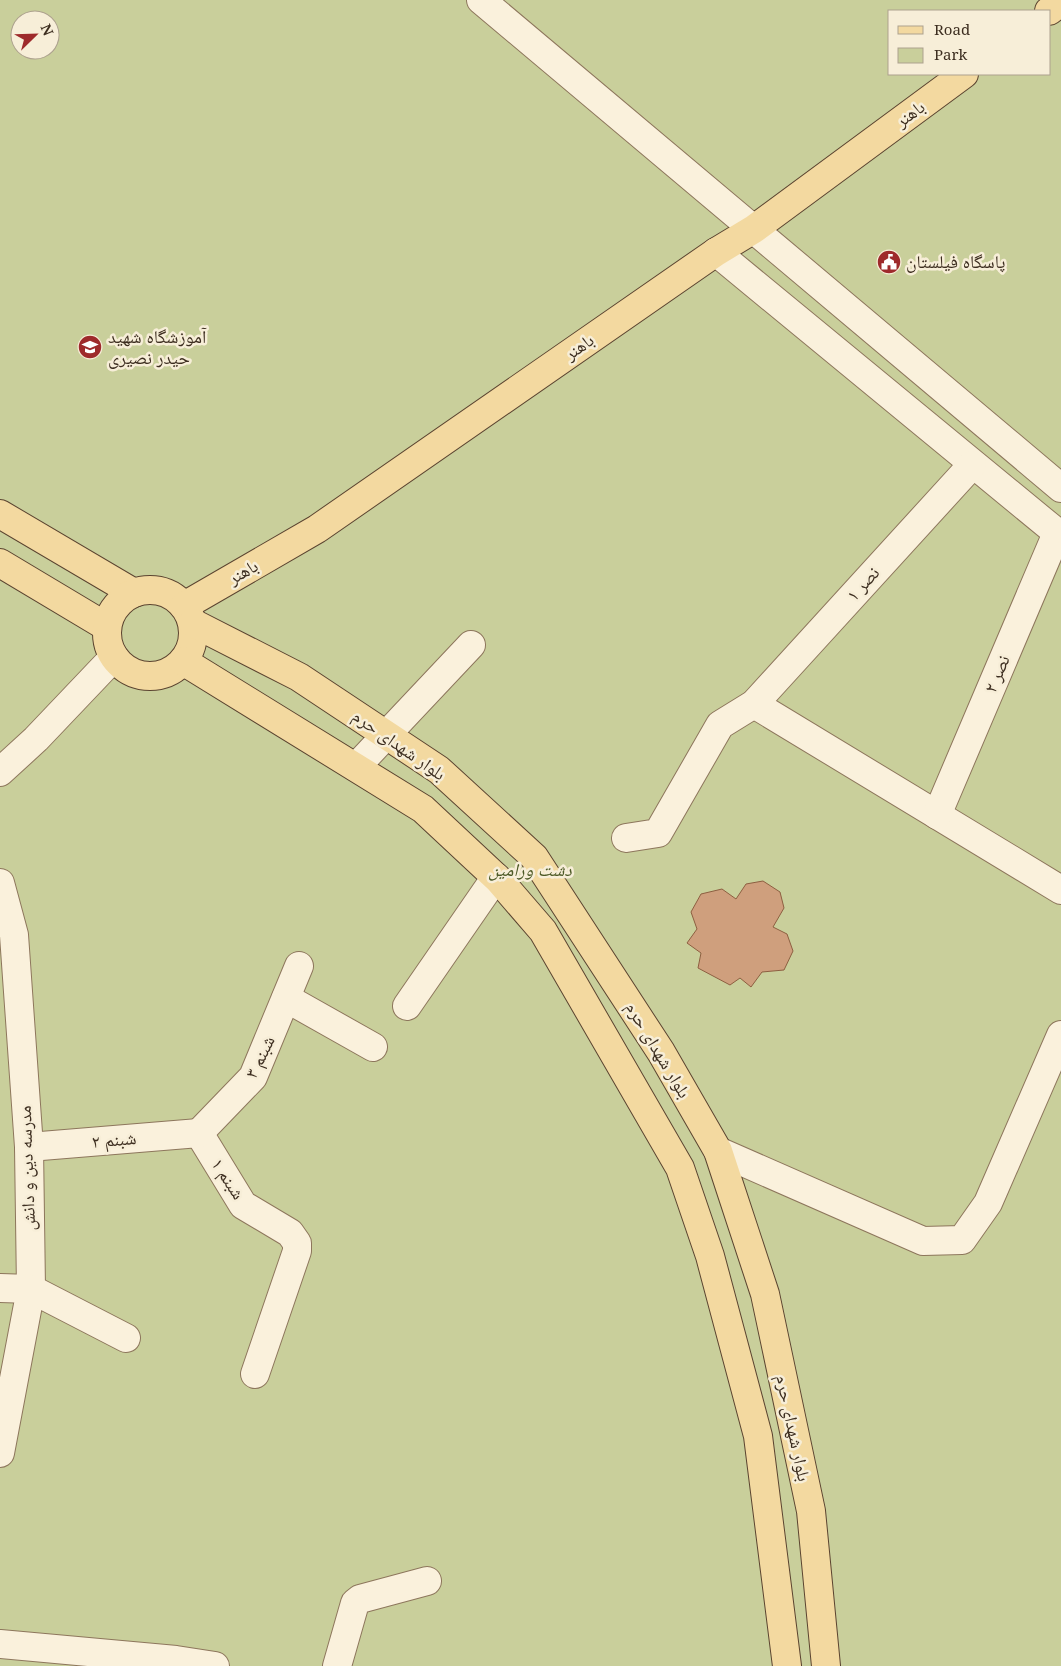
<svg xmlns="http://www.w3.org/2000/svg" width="1061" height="1666" font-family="'Noto Serif','Noto Naskh Arabic',serif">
<rect width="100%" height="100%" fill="#f0e4c8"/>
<path fill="#c9cf9b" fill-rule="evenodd" d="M0,0H1061V1666H0ZM890,11H1050V74H890ZM20,20H50V50H20Z"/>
<path fill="#cf9f7d" stroke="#8d5f41" d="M763,881L780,892L784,908L773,927L787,934L793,951L784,970L762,972L751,987L740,978L730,985L698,968L701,953L687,943L697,929L691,912L701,894L722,889L736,899L746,884Z"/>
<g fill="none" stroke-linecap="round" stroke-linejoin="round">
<g stroke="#8d765c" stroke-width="30">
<g id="minor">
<path d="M481,0L1061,488"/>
<path d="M716,252L1061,536"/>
<path d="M754,704L1061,890"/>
<path d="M356,767L471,645"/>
<path d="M0,772L36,739L114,657"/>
<path d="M937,815L1057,533"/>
<path d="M626,838L658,833L720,725L754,704L972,465"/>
<path d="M0,883L14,935L29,1147L31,1289L0,1453"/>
<path d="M286,998L373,1047"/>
<path d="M407,1006L496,877"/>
<path d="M199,1133L243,1205L290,1233L297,1243V1251L255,1374"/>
<path d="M199,1133L253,1077L299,966"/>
<path d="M29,1147L199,1133"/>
<path d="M718,1151L923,1241L962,1240L988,1203L1061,1035"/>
<path d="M0,1288L31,1289L126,1338"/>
<path d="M0,1644L176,1660L215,1666"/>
<path d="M337,1666L355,1603L360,1599L427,1581"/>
</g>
</g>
<g stroke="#5b4430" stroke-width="30">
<g id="major">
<path d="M1049,11L1061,2"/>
<path d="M0,514L134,593"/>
<path d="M0,563L107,627"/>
<circle cx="150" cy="633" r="43"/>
<path d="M184,606L317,529L716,252L754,229L964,74"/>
<path d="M193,623L299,677L439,770L534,857L661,1052L718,1151L765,1294L811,1511L826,1666"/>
<path d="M183,661L423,809L499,880L543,931L680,1168L710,1256L758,1436L787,1666"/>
</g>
</g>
<use href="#minor" stroke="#faf1dc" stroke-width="28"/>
<use href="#major" stroke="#f3d9a0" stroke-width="28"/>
</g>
<defs>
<g id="civic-disc" transform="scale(1.25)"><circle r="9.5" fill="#9e2a2b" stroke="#f7eed8"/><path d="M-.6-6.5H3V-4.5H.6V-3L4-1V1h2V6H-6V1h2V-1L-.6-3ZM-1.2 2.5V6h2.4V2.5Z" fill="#fff"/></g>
<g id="school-disc" transform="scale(1.25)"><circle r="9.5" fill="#9e2a2b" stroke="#f7eed8"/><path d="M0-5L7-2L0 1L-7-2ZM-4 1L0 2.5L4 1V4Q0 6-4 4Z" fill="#fff"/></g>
</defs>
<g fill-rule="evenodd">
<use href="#civic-disc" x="889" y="262"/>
<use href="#school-disc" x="90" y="347"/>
</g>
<g text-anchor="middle" stroke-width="5" stroke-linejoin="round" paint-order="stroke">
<g font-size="18" fill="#3d2e20" stroke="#f7eed8">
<text transform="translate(910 114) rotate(-36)" y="6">باهنر</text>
<text transform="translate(579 347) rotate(-35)" y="6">باهنر</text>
<text transform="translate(243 572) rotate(-30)" y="6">باهنر</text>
<text transform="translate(863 584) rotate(-48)" y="6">نصر ۱</text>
<text transform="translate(997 674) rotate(-67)" y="6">نصر ۲</text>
<text transform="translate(399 745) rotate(35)" y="6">بلوار شهدای حرم</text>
<text transform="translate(658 1050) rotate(59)" y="6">بلوار شهدای حرم</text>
<text transform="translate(260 1057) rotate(-64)" y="6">شبنم ۳</text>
<text transform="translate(114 1140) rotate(-5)" y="6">شبنم ۲</text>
<text transform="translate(27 1168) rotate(-92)" y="6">مدرسه دین و دانش</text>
<text transform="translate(228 1179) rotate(57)" y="6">شبنم ۱</text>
<text transform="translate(793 1428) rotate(78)" y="6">بلوار شهدای حرم</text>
</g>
<g font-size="18" fill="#3d2e20" stroke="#f7eed8" text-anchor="start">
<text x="906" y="268">پاسگاه فیلستان</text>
<text x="108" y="343">آموزشگاه شهید<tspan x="108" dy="21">حیدر نصیری</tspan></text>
</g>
<g font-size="18" font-style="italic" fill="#4d5a26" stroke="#f7eed8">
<text x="530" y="876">دشت ورامین</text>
</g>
</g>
<rect x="888" y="10" width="162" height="65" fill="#f7eed8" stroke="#ada18e"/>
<rect x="898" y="26" width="25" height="8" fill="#f3d9a0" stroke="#ada18e"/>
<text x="934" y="35" font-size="15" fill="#3d2e20">Road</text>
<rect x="898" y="48" width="25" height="15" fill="#c9cf9b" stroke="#ada18e"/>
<text x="934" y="60" font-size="15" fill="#3d2e20">Park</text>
<g transform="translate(35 35) rotate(67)"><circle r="24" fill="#f7eed8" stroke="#ada18e"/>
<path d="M0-4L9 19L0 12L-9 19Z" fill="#9e2a2b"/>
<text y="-8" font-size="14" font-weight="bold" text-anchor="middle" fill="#3d2e20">N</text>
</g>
</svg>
